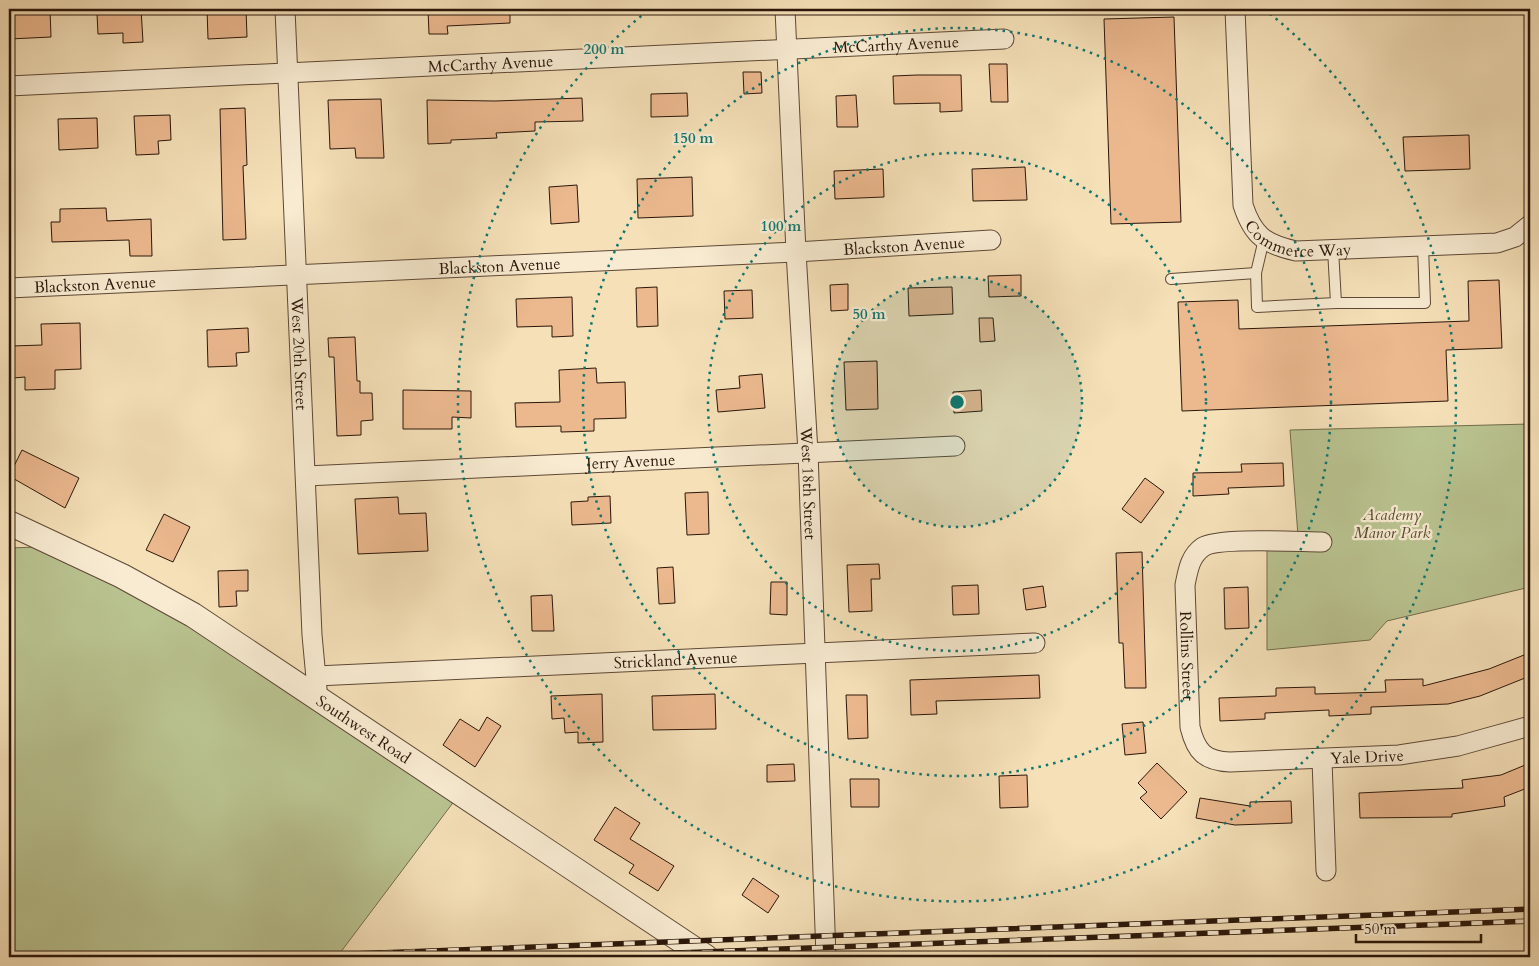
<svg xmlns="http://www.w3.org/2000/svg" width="1539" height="966" font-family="Cardo,serif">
<rect width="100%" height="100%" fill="#f5e0b8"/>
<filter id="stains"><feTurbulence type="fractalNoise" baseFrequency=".004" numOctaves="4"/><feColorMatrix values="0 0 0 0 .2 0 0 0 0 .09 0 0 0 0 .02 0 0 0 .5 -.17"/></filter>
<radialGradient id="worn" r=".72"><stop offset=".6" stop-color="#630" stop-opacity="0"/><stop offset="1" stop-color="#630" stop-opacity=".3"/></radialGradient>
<g fill="#b9c390" stroke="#726c4d">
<path d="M1530,424V587L1387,621L1370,640L1267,650V548L1299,549L1290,430Z"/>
<path d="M38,547L188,622L455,800L337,957H9V548Z"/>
</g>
<g fill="#ecb98f" stroke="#2a160a">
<path d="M115,9H141L143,42L123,43V33L98,34L97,14L115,13Z"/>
<path d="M207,9H246L247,37L208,39Z"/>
<path d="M428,9H510V23L447,26L448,34H429Z"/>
<path d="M50,10L51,37L9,39V12Z"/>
<path d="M1174,17L1181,222L1111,224L1104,19Z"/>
<path d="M989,64H1007L1008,102H991Z"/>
<path d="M743,72H761L762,93L744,94Z"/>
<path d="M917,75H961L962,111L940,112V103L894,104L893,76Z"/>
<path d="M687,93L688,116L651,117V94Z"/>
<path d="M856,95L858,127H837L836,96Z"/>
<path d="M582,98L583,121L535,122V131L496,133L497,138L451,140V143L428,144L427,100L495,101Z"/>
<path d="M381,99L384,158H356L355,148L330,149L328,100Z"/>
<path d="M245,108L247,165L243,166L246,239L223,240L220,109Z"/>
<path d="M170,115L171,140L158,141L159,154L136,155L134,116Z"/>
<path d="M97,118L98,148L59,150L58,119Z"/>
<path d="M1469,135L1470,169L1405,171L1403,137Z"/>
<path d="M1025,167L1027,200L973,201L972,169Z"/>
<path d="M883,169L884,197L835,199L834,171Z"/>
<path d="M692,177L693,216L638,218L637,179Z"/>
<path d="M577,185L579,222L551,224L549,187Z"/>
<path d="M106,208L107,221L151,219L152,256H130L129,240L52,242L51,222H60V209Z"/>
<path d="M1021,275V296L989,297L988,276Z"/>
<path d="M1499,280L1502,348L1446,350L1448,401L1182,411L1178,302L1238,300L1239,329L1469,321L1468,281Z"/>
<path d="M848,284V310L831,311L830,285Z"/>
<path d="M657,287L658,326L637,327L636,288Z"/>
<path d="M952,287L953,314L909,316L908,288Z"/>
<path d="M752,290L753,318L725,319L724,291Z"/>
<path d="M572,297L573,336L552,337V326L517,327L516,299Z"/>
<path d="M979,318H993L995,341L980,342Z"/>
<path d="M80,323L81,369L55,370V389L25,390V377L13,378L12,346L42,345L41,324Z"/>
<path d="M248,328L249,352L236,353L237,366L208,367L207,330Z"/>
<path d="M355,337L357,381H360V393H372L373,420L361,421V435L337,436L334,357H329L328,338Z"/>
<path d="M877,361L878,409L846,410L844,362Z"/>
<path d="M596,368L597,383L625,382L626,418L594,419V431L561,432V426L516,427L515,403L560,402L559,370Z"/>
<path d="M762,374L765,408L718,412L716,390L740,388L739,376Z"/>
<path d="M403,390L471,391V418L452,417V429H403Z"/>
<path d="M981,390L982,411L954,413L953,392Z"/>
<path d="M22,450L79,478L65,508L9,476Z"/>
<path d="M1283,463L1284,486L1228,488L1229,494L1193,496V473L1242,472L1241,464Z"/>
<path d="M1145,478L1164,492L1141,523L1122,509Z"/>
<path d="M708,492L709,534L687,535L685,493Z"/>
<path d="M610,496L611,523L572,525L571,502L588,501V497Z"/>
<path d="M398,497L399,514L426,513L428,551L358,554L355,499Z"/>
<path d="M164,514L190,527L173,562L146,550Z"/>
<path d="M1142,552L1146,688H1125L1123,643H1119L1116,553Z"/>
<path d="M879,564L880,579H871L872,611L849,612L847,565Z"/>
<path d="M673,567L675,603L659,604L657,568Z"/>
<path d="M248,570V591H236L237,606L219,607L218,571Z"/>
<path d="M771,582H787V615L770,614Z"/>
<path d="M978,585L979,614L953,615L952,586Z"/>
<path d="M1043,586L1046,607L1026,610L1023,589Z"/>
<path d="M1248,587L1249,628L1225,629L1224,588Z"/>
<path d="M552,595L554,631H532L531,596Z"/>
<path d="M1524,655L1530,676L1480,696L1448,704L1371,707V714L1329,716V710L1265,713V719L1220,721L1219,698L1276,696V688L1315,687V694L1386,692L1385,680L1423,679V686L1489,669Z"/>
<path d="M1039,675L1040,698L936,701L937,714L911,715L910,680Z"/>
<path d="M602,694L603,742L578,743V732L565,733L564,718L552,719L551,696Z"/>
<path d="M715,694L716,729L653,730L652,696Z"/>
<path d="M846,695H867L868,738L848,739Z"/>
<path d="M487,717L501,726L475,767L443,745L460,719L479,731Z"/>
<path d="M1143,722L1146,753L1125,755L1122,724Z"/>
<path d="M1157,763L1187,792L1161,819L1140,798L1147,792L1138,783Z"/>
<path d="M1530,763V787L1504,797L1505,806L1452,814V817L1360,818L1359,793L1463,788L1462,780L1501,775Z"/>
<path d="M794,764L795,781L767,782V765Z"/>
<path d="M1027,775L1028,807L1000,808L999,776Z"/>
<path d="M850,779H879V807H851Z"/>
<path d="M1200,798L1250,806V802L1291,801L1292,823L1235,825L1196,818Z"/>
<path d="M615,807L640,823L630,839L674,866L658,891L629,873L634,865L594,840Z"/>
<path d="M753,878L779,896L768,913L742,895Z"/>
</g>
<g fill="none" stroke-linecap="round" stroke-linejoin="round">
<g stroke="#5d4836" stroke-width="12">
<g id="service">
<path d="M1264,239L1256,273L1257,307L1336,303H1425L1423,246"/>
<path d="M1333,249L1336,303"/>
<path d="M1171,279L1256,273"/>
</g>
</g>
<g stroke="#5d4836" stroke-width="21">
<g id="minor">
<path id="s1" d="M285,9L312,635L317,689"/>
<path id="s2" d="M785,9L796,252L808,452L826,957"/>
<path id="s3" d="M1235,9L1243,205C1253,236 1265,244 1296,251L1497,243L1515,237L1530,225"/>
<path id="s4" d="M9,86L1004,39"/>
<path id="s5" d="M9,288L796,252L991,240"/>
<path id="s6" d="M306,476L955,446"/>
<path id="s7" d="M1322,542C1300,542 1218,537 1203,547C1190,556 1188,570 1185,585L1190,727C1196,752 1205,761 1230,762L1399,755L1458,746L1530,726"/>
<path id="s8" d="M316,676L1035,643"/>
<path d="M1322,760L1326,871"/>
</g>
</g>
<g stroke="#5d4836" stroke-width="26">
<g id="tertiary">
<path id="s9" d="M9,523L122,576L193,615L706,957"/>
</g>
</g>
<use href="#service" stroke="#f8ebd1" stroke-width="10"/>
<use href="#minor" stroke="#f8ebd1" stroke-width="19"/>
<use href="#tertiary" stroke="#f8ebd1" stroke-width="24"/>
<g stroke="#2a160a" stroke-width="5.5">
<g id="rail">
<path d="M272,957L1530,909"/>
<path d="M570,957L1530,921"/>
</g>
</g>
<use href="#rail" stroke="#f8ebd1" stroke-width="4" stroke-dasharray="11" stroke-linecap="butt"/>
</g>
<circle cx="957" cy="402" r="125" fill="#0f766e" fill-opacity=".12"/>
<g fill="none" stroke="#0f766e" stroke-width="2.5" stroke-dasharray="2.5 5">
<circle cx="957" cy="402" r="125"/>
<circle cx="957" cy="402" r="249"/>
<circle cx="957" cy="402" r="374"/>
<path d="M1264 9A499 499 0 1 1 650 9"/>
</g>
<g text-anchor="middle" stroke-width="4.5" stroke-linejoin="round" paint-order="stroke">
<g font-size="16" fill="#2a160a" stroke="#f8ebd1">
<text dy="6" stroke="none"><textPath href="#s4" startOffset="888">McCarthy Avenue</textPath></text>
<text dy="6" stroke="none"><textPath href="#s4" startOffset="482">McCarthy Avenue</textPath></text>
<text dy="6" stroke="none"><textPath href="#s3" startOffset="270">Commerce Way</textPath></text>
<text dy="6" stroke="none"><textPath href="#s5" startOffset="896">Blackston Avenue</textPath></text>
<text dy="6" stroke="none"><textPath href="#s5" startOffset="491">Blackston Avenue</textPath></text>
<text dy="6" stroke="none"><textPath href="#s5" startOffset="86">Blackston Avenue</textPath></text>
<text dy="6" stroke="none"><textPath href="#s1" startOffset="345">West 20th Street</textPath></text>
<text dy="6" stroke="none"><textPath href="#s6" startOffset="325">Jerry Avenue</textPath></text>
<text dy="6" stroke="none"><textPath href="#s2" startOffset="475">West 18th Street</textPath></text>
<text dy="6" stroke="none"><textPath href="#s7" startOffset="234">Rollins Street</textPath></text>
<text dy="6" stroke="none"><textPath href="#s8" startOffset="360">Strickland Avenue</textPath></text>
<text dy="6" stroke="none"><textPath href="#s9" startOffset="411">Southwest Road</textPath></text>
<text dy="6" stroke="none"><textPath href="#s7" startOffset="501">Yale Drive</textPath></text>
</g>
<g font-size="16" font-style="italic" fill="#554a32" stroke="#f8ebd1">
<text x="1392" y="520">Academy<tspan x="1392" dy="18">Manor Park</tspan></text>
</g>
</g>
<circle cx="957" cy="402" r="8" fill="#0f766e" stroke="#f8ebd1" stroke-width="2.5"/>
<g font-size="15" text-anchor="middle" font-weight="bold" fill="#0f766e" stroke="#f8ebd1" stroke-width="4.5" stroke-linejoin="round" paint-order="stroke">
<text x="604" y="54">200 m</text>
<text x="693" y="143">150 m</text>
<text x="781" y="231">100 m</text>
<text x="869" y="319">50 m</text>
</g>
<rect width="1539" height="966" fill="none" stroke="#f5e0b8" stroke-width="30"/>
<rect x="10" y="10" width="1519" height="946" fill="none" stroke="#2a160a" stroke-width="2.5"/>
<rect x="15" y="15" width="1509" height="936" fill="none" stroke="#2a160a"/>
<path d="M1356 934v8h125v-8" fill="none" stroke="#2a160a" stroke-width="2.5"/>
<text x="1364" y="934" font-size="15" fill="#2a160a" stroke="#f8ebd1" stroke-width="4" paint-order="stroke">50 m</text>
<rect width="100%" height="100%" filter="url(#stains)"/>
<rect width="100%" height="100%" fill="url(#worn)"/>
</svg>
